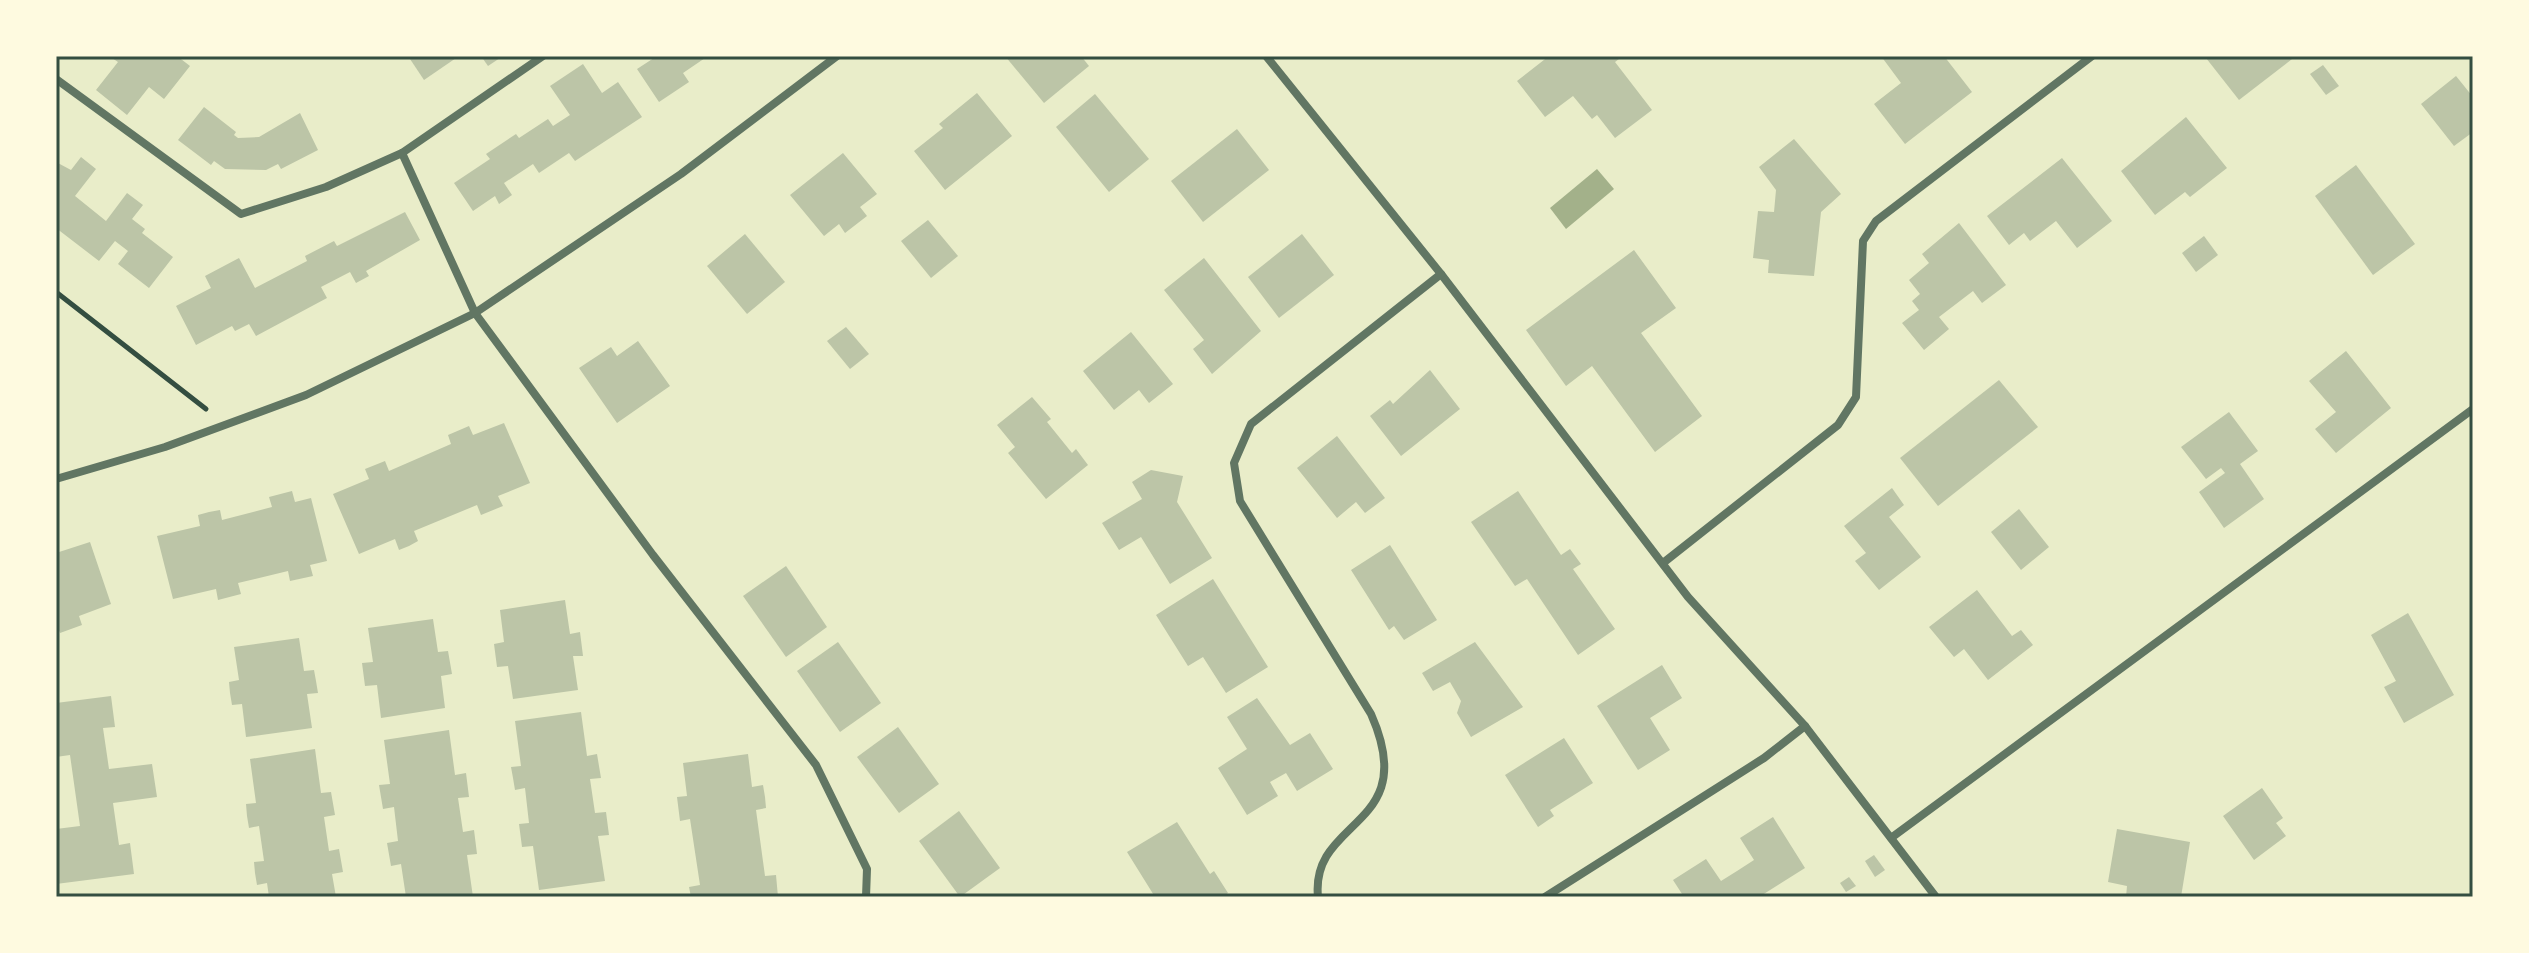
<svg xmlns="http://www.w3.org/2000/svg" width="2529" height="953" font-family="Montserrat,sans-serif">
<rect width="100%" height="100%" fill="#e9edc9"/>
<path fill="#a3b18a" d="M1597,169L1614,189L1566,229L1550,208Z"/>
<g fill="#bcc5a7">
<path d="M109,56H177L190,66L164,99L149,87L127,115L96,90L118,62Z"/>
<path d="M408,56H459L424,80Z"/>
<path d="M481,56H503L488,66Z"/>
<path d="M657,56H708L683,73L689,82L659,102L637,69Z"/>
<path d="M1005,56H1081L1089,66L1044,103Z"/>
<path d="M1549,56H1616L1619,59L1615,62L1652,110L1615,138L1597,115L1592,119L1573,96L1545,117L1517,81Z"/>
<path d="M1881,56H1944L1972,92L1905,144L1874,104L1901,83Z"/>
<path d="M2209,56H2296L2239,100L2206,58Z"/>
<path d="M583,64L602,93L618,82L642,117L575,161L569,153L539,173L533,164L504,183L512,195L499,204L495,196L473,211L454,183L490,159L486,154L516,134L519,138L548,119L553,126L570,115L550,86Z"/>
<path d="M2323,65L2339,86L2326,95L2310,74Z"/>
<path d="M2456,76L2473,97V132L2454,146L2421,104Z"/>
<path d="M977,93L1012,136L945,190L914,151L943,128L939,124Z"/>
<path d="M1095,94L1149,159L1109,192L1056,127Z"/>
<path d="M204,107L236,132L234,135L238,138L259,137L300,113L318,150L281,169L278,164L266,170L225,169L214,161L211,165L178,140Z"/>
<path d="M2186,117L2227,168L2190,197L2185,192L2155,215L2121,171Z"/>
<path d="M1237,129L1269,170L1203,222L1171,181Z"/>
<path d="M1794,139L1841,194L1821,212L1814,276L1768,273L1769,260L1753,258L1758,211L1774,212L1776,190L1759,167Z"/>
<path d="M843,153L877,194L860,207L867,216L845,233L839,224L824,236L790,195Z"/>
<path d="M81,157L96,169L75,196L106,221L127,193L143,205L132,219L145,229L142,233L173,257L149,288L118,264L128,251L115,241L99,261L56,228V162L71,170Z"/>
<path d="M2062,158L2112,221L2077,248L2056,221L2030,241L2024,233L2009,245L1987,216Z"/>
<path d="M2356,165L2415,244L2373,275L2315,196Z"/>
<path d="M405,212L420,240L366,271L369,276L356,283L350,272L321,287L327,298L256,336L249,324L235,331L232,326L196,345L176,306L211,288L205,276L239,258L255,288L307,261L305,256L334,241L337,246Z"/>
<path d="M928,220L958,256L931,278L901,241Z"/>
<path d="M1959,223L2006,285L1982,303L1973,291L1939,317L1949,329L1924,350L1902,323L1919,310L1912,301L1920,294L1909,280L1929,263L1922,254Z"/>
<path d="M745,234L785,282L747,314L707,266Z"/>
<path d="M1302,234L1334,275L1279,318L1248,277Z"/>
<path d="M2204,236L2218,255L2196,272L2182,253Z"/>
<path d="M1634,250L1676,308L1641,333L1702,416L1655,452L1592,366L1566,386L1526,330Z"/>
<path d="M1204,258L1261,331L1212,374L1193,349L1204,340L1164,290Z"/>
<path d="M846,327L869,354L850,369L827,341Z"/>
<path d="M1131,332L1173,384L1149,403L1139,390L1114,410L1083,371Z"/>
<path d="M638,341L670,386L617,423L579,368L611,347L617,356Z"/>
<path d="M2346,351L2391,408L2336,453L2315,429L2336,412L2309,381Z"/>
<path d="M1430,370L1460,409L1401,456L1370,416L1390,400L1393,404Z"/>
<path d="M1999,380L2038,427L1938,506L1900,458Z"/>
<path d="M1032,397L1051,419L1047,422L1072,453L1076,449L1088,465L1046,499L1008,453L1015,447L997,425Z"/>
<path d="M2229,412L2258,451L2240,464L2264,499L2224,528L2199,492L2225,473L2221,468L2206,479L2181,447Z"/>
<path d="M504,423L530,483L498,496L503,506L481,515L477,505L414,531L418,541L409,546L399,550L395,539L359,554L333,494L369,479L365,469L385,461L389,471L451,444L448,435L469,426L473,435Z"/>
<path d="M1337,436L1385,498L1365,513L1356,502L1337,518L1297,468Z"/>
<path d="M1151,470L1183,476L1177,502L1212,558L1170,584L1141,537L1119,550L1102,523L1142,499L1132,482Z"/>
<path d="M1892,488L1904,505L1889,517L1921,557L1879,590L1855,561L1866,553L1844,526Z"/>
<path d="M292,491L295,502L311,498L327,561L310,565L313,576L290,581L288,571L238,583L241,594L218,600L216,589L173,599L157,536L200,526L198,515L209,512L220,510L222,520L272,507L269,497Z"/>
<path d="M1518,491L1561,555L1570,549L1581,564L1573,569L1615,629L1578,655L1527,579L1515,586L1471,522Z"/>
<path d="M2019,509L2049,547L2021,570L1991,532Z"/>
<path d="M90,542L111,604L79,616L82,625L60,633L56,623V553Z"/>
<path d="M1390,545L1437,620L1404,640L1394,626L1389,630L1351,570Z"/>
<path d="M786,566L827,627L786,657L743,596Z"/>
<path d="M1213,579L1268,667L1226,693L1203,657L1188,666L1156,615Z"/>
<path d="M1977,590L2012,636L2021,630L2033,645L1988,680L1964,649L1954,657L1929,627Z"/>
<path d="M565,600L570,634L580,632L583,656H573L578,690L513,699L508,666L497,667L494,644L504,642L500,610Z"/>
<path d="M2408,613L2454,695L2404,723L2384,687L2396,681L2371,635Z"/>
<path d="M433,619L438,652L448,651L452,674L441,676L445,708L381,718L377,685L365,686L362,663L373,662L368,628Z"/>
<path d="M299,638L304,671L314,670L316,681L318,693L307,694L312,728L246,737L242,704L232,705L230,693L229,682L239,680L234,647Z"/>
<path d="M838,642L881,703L840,732L797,671Z"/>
<path d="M1475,642L1523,707L1471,737L1457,713L1461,701L1450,682L1433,691L1422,673Z"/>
<path d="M1662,665L1682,698L1650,718L1670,750L1638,770L1597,706Z"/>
<path d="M111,696L115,727L103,728L109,769L152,764L157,797L113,803L119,845L130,843L134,874L56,884V829L80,826L70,755L56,757V703Z"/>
<path d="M1257,698L1290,745L1310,733L1333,769L1297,791L1286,773L1270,782L1278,796L1247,815L1218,768L1247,749L1227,717Z"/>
<path d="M581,712L587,756L597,754L601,778L590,779L595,813L606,812L609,835L598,836L605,881L539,890L533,846L522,847L519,824L529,823L525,788L515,790L513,778L511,767L521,766L515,721Z"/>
<path d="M898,727L939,784L899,813L857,757Z"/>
<path d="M449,730L455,775L466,773L469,797L458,798L463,832L474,830L477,854L467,855L473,897H406L401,864L391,866L387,843L398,841L394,807L383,809L379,785L390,784L384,740Z"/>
<path d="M1564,738L1593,783L1550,810L1554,816L1538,827L1505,775Z"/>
<path d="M315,749L321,793L331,792L335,815L324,817L329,851L339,849L343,872L332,874L336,897H269L267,883L257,885L255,873L254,862L264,861L259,826L249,828L247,816L246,804L256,803L250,759Z"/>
<path d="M748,754L752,787L763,785L765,797L766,808L756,810L765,876L776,875L778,897H691L689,887L700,885L690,819L680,821L677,797L687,796L683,763Z"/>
<path d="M2262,788L2283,818L2276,823L2286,836L2254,860L2223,816Z"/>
<path d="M959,811L1000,868L960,897L919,841Z"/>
<path d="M1773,817L1805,868L1759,897H1684L1673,880L1706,859L1721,881L1737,871L1754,860L1740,838Z"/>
<path d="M1177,822L1210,874L1214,871L1228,893L1222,897H1155L1127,852Z"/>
<path d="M2117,829L2190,842L2181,897H2126L2127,886L2108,882Z"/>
<path d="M1874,855L1885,870L1875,877L1865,861Z"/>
<path d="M1849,877L1856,886L1846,892L1840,883Z"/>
</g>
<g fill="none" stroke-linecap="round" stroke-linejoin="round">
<path stroke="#344e41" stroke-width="5" d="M56,292L206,409"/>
<g stroke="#617663" stroke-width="8">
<path d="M543,56L402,153L475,313L653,555L816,765L867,869L866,897"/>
<path d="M1266,56L1441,274L1688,597L1805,726L1936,897"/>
<path d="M56,79L241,214L326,187L402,153"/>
<path d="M56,479L165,447L306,395L475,313L681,174L837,56"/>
<path d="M1663,563L1838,425L1856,397L1863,241L1876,221L2092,56"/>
<path d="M1891,838L2473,409"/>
<path d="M1318,897C1310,817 1422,829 1371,714L1240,501L1234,463L1251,424L1441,274"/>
<path d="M1545,897L1764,758L1805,726"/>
</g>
</g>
<rect width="2529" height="953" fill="none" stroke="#fefae0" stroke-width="116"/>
<rect x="58" y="58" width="2413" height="837" fill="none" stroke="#344e41" stroke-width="3"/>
</svg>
